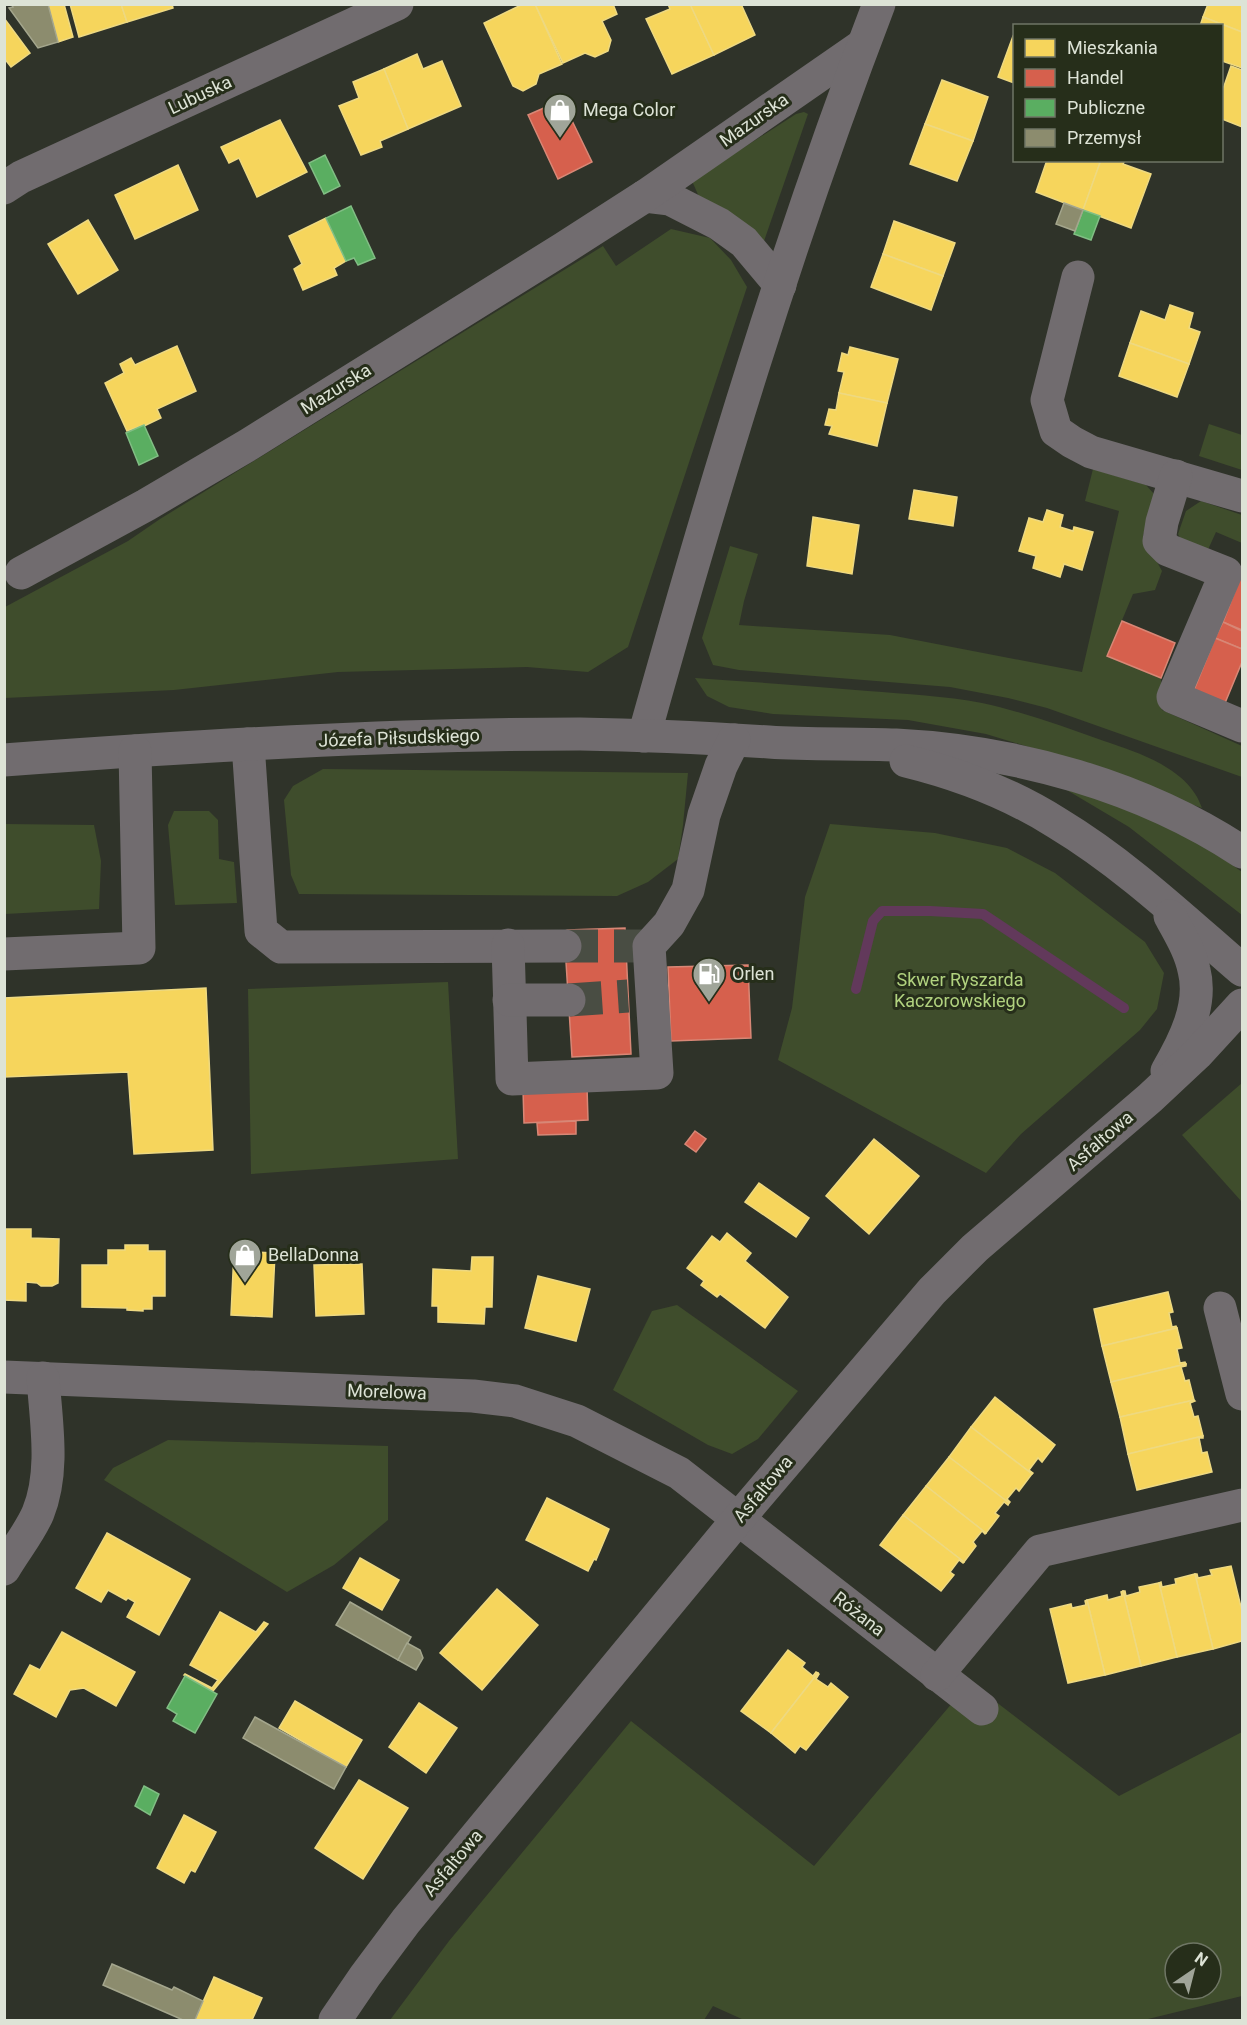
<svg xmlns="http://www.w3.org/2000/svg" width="1247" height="2025" font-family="Roboto,sans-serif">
<rect width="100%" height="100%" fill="#2f3329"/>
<g fill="#3f4d2c" fill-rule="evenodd">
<path d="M804,112L808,114L763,244L700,199L692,181L796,114Z"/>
<path d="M671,229L710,238L731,260L747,287L628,647L588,672L527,667L338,672L174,690L5,698V607L128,541L160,519L603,246L616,266Z"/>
<path d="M1209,424L1242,435V470L1199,456Z"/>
<path d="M1093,469L1146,485L1154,494L1143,536L1162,571L1155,590L1133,594L1107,656L1161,678L1162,710L1242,746V777L1047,708L1008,698L950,687L739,670L713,665L702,638L730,546L758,554L744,601L739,625L890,635L1082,672L1119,511L1085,501Z"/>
<path d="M1201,501L1242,515V543L1216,532L1206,554L1183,544L1178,534L1186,511Z"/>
<path d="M695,678C753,682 811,686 868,691C906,694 945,696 982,703C1024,712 1064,727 1104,741C1140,753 1189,769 1202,808L1029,747L986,734L908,720L773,714L729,707L707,696Z"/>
<path d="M323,769L688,773L683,825L678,859L648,882L617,896L299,894L291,875L284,800L293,786Z"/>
<path d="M1033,770L1117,800L1211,850L1242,872V915L1129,827Z"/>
<path d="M174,811H209L218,820L219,859L234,862L237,903L175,905L168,825Z"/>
<path d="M4,824L94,825L101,861L99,909L5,914Z"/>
<path d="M830,824L935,833L1007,848L1055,873L1145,942L1164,973L1157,1009L1140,1030L1021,1134L986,1173L778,1060L792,1008L805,897Z"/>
<path d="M448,982L458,1159L251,1174L248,989Z"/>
<path d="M1242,1083V1202L1182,1135Z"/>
<path d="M677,1305L798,1391L758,1439L732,1454L708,1445L613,1390L652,1311Z"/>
<path d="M168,1440L388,1446V1520L334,1565L287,1592L104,1480L113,1468Z"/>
<path d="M970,1682L1119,1796L1242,1732V1996L1144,2020H744L713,2006L704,2020H390L449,1941L631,1721L814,1866ZM1175,1953H1211V1989H1175Z"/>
</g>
<g fill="#f6d55c" stroke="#eed981" stroke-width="1.5">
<path d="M48,4H64L73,37L58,42Z"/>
<path d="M70,4H121L127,22L79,37Z"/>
<path d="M121,4H172L173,8L127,22Z"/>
<path d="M523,4H535L562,64L539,74L536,84L523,91L513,86L484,23Z"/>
<path d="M535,4H613L617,14L602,21L611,40L608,51L595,57L585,53L563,63Z"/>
<path d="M668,4H690L714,55L672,74L646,19L670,9Z"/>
<path d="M690,4H741L755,35L714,55Z"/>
<path d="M1208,4H1242V32L1203,17Z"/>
<path d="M1203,17L1242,32V68L1222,61V26H1200Z"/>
<path d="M4,18L30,53L11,67L4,58Z"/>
<path d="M1013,36L1014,37V83L998,77Z"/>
<path d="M417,54L423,69L442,61L461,106L408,129L384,69Z"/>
<path d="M1231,66L1242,70V127L1222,119V92Z"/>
<path d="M384,69L408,129L380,141L382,147L361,155L339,106L359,98L353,82Z"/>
<path d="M942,80L988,97L973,141L925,124Z"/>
<path d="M280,120L307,172L257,197L239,158L229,163L221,147Z"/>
<path d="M925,124L973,141L957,181L910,164Z"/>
<path d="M1047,160H1093L1100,163L1083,210L1036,192Z"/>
<path d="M1101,160H1125L1123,164L1151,174L1131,228L1083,210Z"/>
<path d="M178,165L198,210L135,239L115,195Z"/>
<path d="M326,218L346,261L334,268L337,275L303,290L294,269L302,264L289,236Z"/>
<path d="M88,220L118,270L78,294L48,244Z"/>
<path d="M894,221L955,243L943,276L883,254Z"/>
<path d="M883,254L943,276L931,310L871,287Z"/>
<path d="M1170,305L1193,313L1189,328L1200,332L1189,364L1130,343L1141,311L1165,320Z"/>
<path d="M1130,343L1189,364L1177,397L1119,376Z"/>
<path d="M177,346L196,391L157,409L161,418L144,426V425L127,431L105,383L124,373L120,364L131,358L135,365Z"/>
<path d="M850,347L898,359L887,403L839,393L844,372L838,371L842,353L848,355Z"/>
<path d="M839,393L887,403L877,446L829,434L832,426L825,425L829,409L836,410Z"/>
<path d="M914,490L957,497L953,526L909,519Z"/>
<path d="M1047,510L1063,515L1060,527L1073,531L1074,527L1093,532L1082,570L1064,564L1060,577L1033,568L1036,556L1019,551L1029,518L1043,522Z"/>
<path d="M813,517L859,525L852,574L807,566Z"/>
<path d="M206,988L213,1150L134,1154L128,1072L4,1077V998Z"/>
<path d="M874,1139L919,1176L869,1234L826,1196Z"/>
<path d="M759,1183L809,1218L796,1237L745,1202Z"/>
<path d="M4,1229H31V1238L59,1239L58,1283L52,1286H41L37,1283L26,1282V1301L4,1300Z"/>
<path d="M727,1233L751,1253L745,1261L788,1297L765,1328L720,1294L717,1297L701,1285L704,1281L687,1268L712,1236L720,1242Z"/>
<path d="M125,1245H148V1251H165V1296H152V1309H143V1311L127,1310V1308L82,1307V1265H108V1250H125Z"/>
<path d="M234,1251L275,1253L272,1317L231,1315Z"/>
<path d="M472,1257H493L492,1307H485L484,1324L438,1322V1306H432L433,1269L471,1271Z"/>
<path d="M362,1264L364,1314L316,1316L314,1265Z"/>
<path d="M538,1276L590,1289L576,1341L525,1328Z"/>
<path d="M1168,1292L1173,1312L1169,1313L1172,1327L1176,1326L1177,1328L1102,1346L1094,1309Z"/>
<path d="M1177,1328L1182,1348L1177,1349L1180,1363L1185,1362L1186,1364L1111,1382L1102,1346Z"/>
<path d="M1186,1364V1366L1181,1367L1185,1381L1189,1380L1194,1400L1120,1417L1111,1382Z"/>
<path d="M995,1397L1055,1445L1042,1462L1038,1458L1029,1470L1033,1473L1032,1474L971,1427Z"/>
<path d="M1194,1400L1195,1401L1190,1403L1194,1417L1198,1416L1203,1436L1128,1454L1120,1417Z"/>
<path d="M971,1427L1032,1474L1019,1491L1016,1488L1007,1499L1010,1502L1009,1503L949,1457Z"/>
<path d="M1203,1436V1438H1199L1202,1453L1207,1452L1212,1472L1137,1490L1128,1454Z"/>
<path d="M949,1457L1009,1503L1008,1505L1004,1502L995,1513L999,1516L986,1533L926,1486Z"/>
<path d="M926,1486L986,1533L985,1534L982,1531L973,1542L976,1546L964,1562L903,1515Z"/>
<path d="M547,1498L609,1529L596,1560L594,1559L588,1571L526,1540Z"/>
<path d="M903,1515L964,1562L963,1563L959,1560L950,1572L954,1575L941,1591L880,1545Z"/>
<path d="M107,1533L190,1579L159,1635L127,1617L135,1602L128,1598L126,1600L108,1590L101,1602L76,1588Z"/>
<path d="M360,1558L399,1580L382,1610L343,1588Z"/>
<path d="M1231,1566L1242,1611V1641L1213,1649L1195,1574H1197L1198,1578L1212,1575L1210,1570Z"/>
<path d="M1195,1574L1213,1649L1177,1657L1159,1583L1161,1582L1162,1587L1176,1584L1175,1579Z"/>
<path d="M1159,1583L1177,1657L1141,1666L1123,1591H1125L1126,1596L1140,1592L1139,1587Z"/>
<path d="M497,1589L538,1625L482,1690L440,1653Z"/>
<path d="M1123,1591L1141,1666L1105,1675L1087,1600L1107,1595L1108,1600L1122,1596L1121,1592Z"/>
<path d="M1087,1600L1105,1675L1068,1683L1050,1609L1071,1604L1072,1608L1086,1605L1085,1601Z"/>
<path d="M220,1612L256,1632L264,1622L268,1624L213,1691L184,1675L185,1674L212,1688L218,1680L190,1665Z"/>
<path d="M62,1632L135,1672L116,1706L84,1688L70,1690L56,1717L14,1694L30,1665L40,1670Z"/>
<path d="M788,1650L805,1663L802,1667L813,1676L816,1672L818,1673L771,1733L741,1711Z"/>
<path d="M818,1673L819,1674L816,1679L828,1687L831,1683L848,1697L806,1750L800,1746L795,1753L771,1733Z"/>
<path d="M295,1701L362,1740L346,1767L279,1728Z"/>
<path d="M419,1703L457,1728L426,1773L389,1747Z"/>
<path d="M359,1780L408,1808L363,1879L315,1848Z"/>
<path d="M184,1815L216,1832L195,1872L191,1870L184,1883L157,1868Z"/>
<path d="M214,1977L262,1998L252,2020H195Z"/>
</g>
<g fill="#d6604d" stroke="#d88776" stroke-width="1.5">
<path d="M562,100L592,162L558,179L528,115Z"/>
<path d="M1242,573V630L1223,622Z"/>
<path d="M1122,621L1175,643L1161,678L1107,656Z"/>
<path d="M1223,622L1242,631V649L1215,638Z"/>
<path d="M1215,638L1242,649V662L1225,703L1194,690Z"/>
<path d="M625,928L631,1054L572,1057L565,946L567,930Z"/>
<path d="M748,965L751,1038L671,1041L668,967Z"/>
<path d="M587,1087L588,1120L524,1123L523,1090Z"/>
<path d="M576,1121V1134L538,1135L537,1123Z"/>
<path d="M695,1131L706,1139L696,1152L685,1144Z"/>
</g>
<g fill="#5aae61" stroke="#81be84" stroke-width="1.5">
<path d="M325,155L340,186L324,194L309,163Z"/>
<path d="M351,206L375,258L358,265L354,258L346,261L326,218Z"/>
<path d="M1083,210L1100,216L1091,240L1074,234Z"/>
<path d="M144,425L158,456L139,465L126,433Z"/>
<path d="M185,1676L217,1694L195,1733L173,1721L177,1714L167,1708Z"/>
<path d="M144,1786L159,1794L150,1815L135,1806Z"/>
</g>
<g fill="#8c8c6e" stroke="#a4a68d" stroke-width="1.5">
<path d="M11,4H48L58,42L38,48L9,8L13,7Z"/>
<path d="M1064,203L1083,210L1075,231L1056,224Z"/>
<path d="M350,1602L411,1637L398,1660L336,1625Z"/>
<path d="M407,1643L420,1650L423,1658L416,1670L398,1660Z"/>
<path d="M255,1717L346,1767L334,1789L243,1738Z"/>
<path d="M112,1964L172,1990L174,1987L203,2001L195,2020H183L103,1985Z"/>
</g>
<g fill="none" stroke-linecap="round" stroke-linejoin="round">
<path stroke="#62395b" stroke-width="10" d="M856,989L873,921L882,911H930L983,914L1124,1008"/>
<g stroke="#494d43" stroke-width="33" stroke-dasharray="33 16" stroke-linecap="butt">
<path d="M565,946H649"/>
<path d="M569,1000L628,996"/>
</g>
<g stroke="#716c6f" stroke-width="33">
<path d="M4,188L21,177L397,4"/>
<path d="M645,196L670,199L719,224L744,242L780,285"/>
<path d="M1078,277L1047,400L1056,431L1072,442L1091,452L1242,496"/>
<path d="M1176,476L1162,522L1159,541L1168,550L1226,573L1173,697L1242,726"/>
<path d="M21,573L146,505L248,445L564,248L645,196L863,45"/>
<path d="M644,736C713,489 787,244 879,4"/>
<path d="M248,744L261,931L281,947L565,946"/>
<path d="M4,760C196,746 388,734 580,734C643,735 706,738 769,742C811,745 854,743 896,745C1016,751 1142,786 1242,852"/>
<path d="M906,761C959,774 1011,794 1057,823C1125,864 1183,919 1242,970"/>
<path d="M508,945L512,1079L657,1073L649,946L669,924L688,890L704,815L721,766L734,740"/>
<path d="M4,954L139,948L135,751"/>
<path d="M509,1000H569"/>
<path d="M1167,1071C1184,1042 1203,1005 1194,970C1190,950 1179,933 1170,916"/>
<path d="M1220,1308L1242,1394"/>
<path d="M4,1377L473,1396L515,1401L577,1421L679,1473L982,1709"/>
<path d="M4,1569C15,1550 30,1532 38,1513C55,1471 46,1422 43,1378"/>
<path d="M937,1675L1040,1551L1242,1505"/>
<path d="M335,2020L365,1976L406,1921L738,1519L932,1291L975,1248L1150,1098L1197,1054L1242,1005"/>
</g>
</g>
<defs>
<g id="shop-pin" transform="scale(1.725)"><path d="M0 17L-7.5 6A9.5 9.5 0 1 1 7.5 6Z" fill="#a0a599" stroke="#262e1a"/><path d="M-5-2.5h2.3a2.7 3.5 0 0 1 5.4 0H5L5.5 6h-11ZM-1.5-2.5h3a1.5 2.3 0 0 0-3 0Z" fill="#fff"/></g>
<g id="fuel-pin" transform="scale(1.725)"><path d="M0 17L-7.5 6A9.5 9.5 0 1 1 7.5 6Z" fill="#a0a599" stroke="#262e1a"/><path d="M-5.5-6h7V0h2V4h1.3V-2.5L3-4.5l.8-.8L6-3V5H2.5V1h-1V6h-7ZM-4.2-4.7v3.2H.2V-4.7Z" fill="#fff"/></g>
</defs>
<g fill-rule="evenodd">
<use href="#shop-pin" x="560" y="110"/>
<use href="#fuel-pin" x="709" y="974"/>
<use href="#shop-pin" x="245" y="1255"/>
</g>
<g text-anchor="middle" stroke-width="6" stroke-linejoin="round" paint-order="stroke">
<g font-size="18" fill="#dde3d6" stroke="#262e1a">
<text transform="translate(200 95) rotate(-25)" y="6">Lubuska</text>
<text transform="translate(754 120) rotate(-35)" y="6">Mazurska</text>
<text transform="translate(336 389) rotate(-32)" y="6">Mazurska</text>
<text transform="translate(399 738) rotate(-2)" y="6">Józefa Piłsudskiego</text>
<text transform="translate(1100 1141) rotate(-41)" y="6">Asfaltowa</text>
<text transform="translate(387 1392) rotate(2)" y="6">Morelowa</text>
<text transform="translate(763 1489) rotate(-50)" y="6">Asfaltowa</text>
<text transform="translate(859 1614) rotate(38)" y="6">Różana</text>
<text transform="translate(453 1863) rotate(-50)" y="6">Asfaltowa</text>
</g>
<g font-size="18" fill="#dde3d6" stroke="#262e1a" text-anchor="start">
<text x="583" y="116">Mega Color</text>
<text x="732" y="980">Orlen</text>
<text x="268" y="1261">BellaDonna</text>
</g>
<g font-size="18" fill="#b1d27f" stroke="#262e1a">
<text x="960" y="986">Skwer Ryszarda<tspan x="960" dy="21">Kaczorowskiego</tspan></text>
</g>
</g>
<rect width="1247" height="2025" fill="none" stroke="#dde3d6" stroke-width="12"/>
<rect x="1013" y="24" width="210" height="138" fill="#262e1a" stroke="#6f7665" stroke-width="1.5"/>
<rect x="1025" y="39" width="30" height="18" fill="#f6d55c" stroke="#6f7665" stroke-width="1.5"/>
<text x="1067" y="54" font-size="18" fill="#dde3d6">Mieszkania</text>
<rect x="1025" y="69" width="30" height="18" fill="#d6604d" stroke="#6f7665" stroke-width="1.5"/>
<text x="1067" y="84" font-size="18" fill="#dde3d6">Handel</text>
<rect x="1025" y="99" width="30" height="18" fill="#5aae61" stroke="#6f7665" stroke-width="1.5"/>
<text x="1067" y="114" font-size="18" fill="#dde3d6">Publiczne</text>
<rect x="1025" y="129" width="30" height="18" fill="#8c8c6e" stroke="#6f7665" stroke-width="1.5"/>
<text x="1067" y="144" font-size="18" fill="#dde3d6">Przemysł</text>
<g transform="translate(1193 1971) rotate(35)"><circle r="28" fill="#262e1a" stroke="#6f7665" stroke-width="1.5"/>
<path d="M0-4.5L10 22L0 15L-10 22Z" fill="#a0a599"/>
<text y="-9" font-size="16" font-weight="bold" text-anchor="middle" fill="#dde3d6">N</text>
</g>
</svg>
